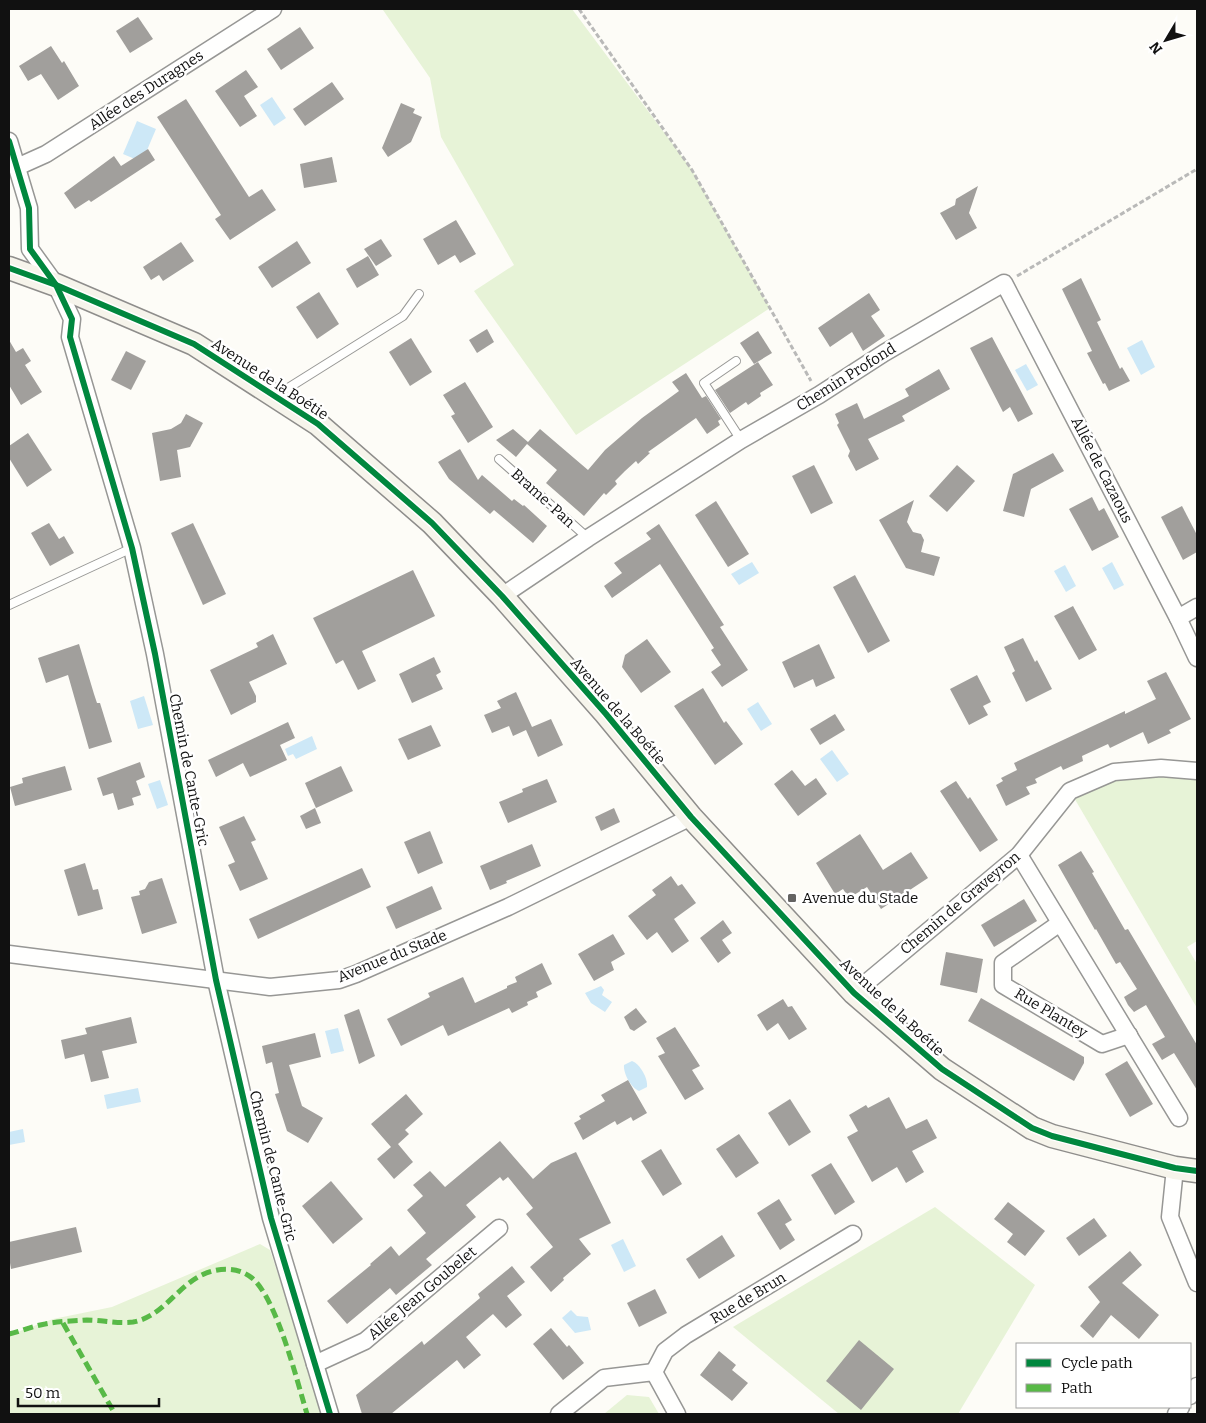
<svg xmlns="http://www.w3.org/2000/svg" width="1206" height="1423" font-family="Bitter,serif">
<rect width="100%" height="100%" fill="#fdfcf7"/>
<g fill="#e7f3d7">
<path d="M386,9H572L692,170L770,308L576,435L474,291L514,265L441,137L430,78L383,10Z"/>
<path d="M1156,769L1197,775V941L1187,947L1197,964V1008L1073,796L1091,781H1121Z"/>
<path d="M935,1207L1035,1285L958,1414H839L733,1327Z"/>
<path d="M260,1244L270,1250L324,1414H9V1335L53,1319L112,1307Z"/>
<path d="M627,1395L649,1397L659,1414H604Z"/>
</g>
<g fill="#cde8f7">
<path d="M272,97L286,118L274,126L260,105Z"/>
<path d="M137,121L156,129L142,162L123,154Z"/>
<path d="M1142,340L1155,367L1141,375L1127,348Z"/>
<path d="M1026,364L1038,385L1027,391L1015,370Z"/>
<path d="M752,562L759,573L739,585L731,574Z"/>
<path d="M1112,562L1124,585L1114,590L1102,568Z"/>
<path d="M1065,565L1076,586L1066,592L1054,571Z"/>
<path d="M144,696L153,725L138,729L130,701Z"/>
<path d="M758,702L772,724L761,731L747,709Z"/>
<path d="M312,736L317,749L296,759L293,754L288,756L285,749Z"/>
<path d="M832,750L849,774L837,782L820,759Z"/>
<path d="M160,780L168,805L157,809L148,784Z"/>
<path d="M601,986L604,990L602,995L612,1002L605,1012L591,1003L585,993Z"/>
<path d="M338,1028L344,1051L331,1054L325,1031Z"/>
<path d="M632,1061C640,1064 648,1078 647,1087L639,1091C631,1088 623,1073 624,1065Z"/>
<path d="M138,1088L141,1102L107,1109L104,1095Z"/>
<path d="M23,1129L25,1142L9,1145V1132Z"/>
<path d="M623,1239L636,1266L624,1272L611,1245Z"/>
<path d="M571,1310L577,1316L588,1317L591,1330L575,1333L562,1318Z"/>
</g>
<g fill="#a19f9c">
<path d="M138,17L153,39L130,53L116,31Z"/>
<path d="M300,27L314,48L281,70L267,49Z"/>
<path d="M51,46L62,63L64,61L79,86L58,100L41,74L28,81L19,66Z"/>
<path d="M246,70L258,87L244,96L257,116L240,127L215,91Z"/>
<path d="M332,82L344,99L305,126L293,109Z"/>
<path d="M186,99L249,197L262,189L276,210L230,240L215,219L221,215L157,117Z"/>
<path d="M401,103L415,109L413,113L422,117L411,142L388,157L382,148Z"/>
<path d="M148,149L155,160L91,202L89,200L75,209L64,193L114,156L121,166Z"/>
<path d="M332,157L337,182L304,188L300,164Z"/>
<path d="M978,186L969,213L977,228L956,240L940,213L955,205L956,199Z"/>
<path d="M456,220L476,254L460,263L455,255L438,265L423,239Z"/>
<path d="M381,239L392,256L376,266L364,249Z"/>
<path d="M297,241L311,263L272,288L258,267Z"/>
<path d="M181,242L194,261L163,281L159,275L151,280L143,267Z"/>
<path d="M368,256L379,275L357,288L346,269Z"/>
<path d="M1081,278L1101,320L1097,322L1120,369L1122,367L1130,381L1109,391L1105,383L1103,384L1087,353L1092,351L1062,289Z"/>
<path d="M319,292L339,324L317,339L296,307Z"/>
<path d="M869,293L880,310L871,316L885,336L863,351L852,332L830,347L818,328Z"/>
<path d="M487,329L494,342L477,353L469,340Z"/>
<path d="M758,331L772,353L754,364L740,343Z"/>
<path d="M992,337L1033,414L1018,422L1010,407L1003,412L970,348Z"/>
<path d="M411,338L432,372L410,386L389,352Z"/>
<path d="M9,340L16,352L23,348L31,361L25,365L42,392L21,405L9,385Z"/>
<path d="M126,351L146,361L131,390L111,380Z"/>
<path d="M758,362L773,385L760,393L761,396L748,405L746,402L730,413L715,390Z"/>
<path d="M939,369L950,389L902,416L905,421L868,439L879,459L856,471L848,456L850,451L837,425L839,423L835,414L857,403L864,419L909,396L905,389Z"/>
<path d="M686,373L702,398L706,396L721,419L718,421L720,425L707,434L696,418L648,452L650,453L638,464L636,461L625,471L615,481L617,484L606,495L604,493L584,516L546,483L557,470L527,444L516,457L496,440L513,429L528,442L540,429L588,470L605,450L642,418L679,391L672,382Z"/>
<path d="M465,382L493,427L468,443L451,416L455,414L443,395Z"/>
<path d="M186,414L203,423L190,447L177,450L181,477L160,481L152,433L171,429L181,423Z"/>
<path d="M28,433L52,470L27,487L9,458V446Z"/>
<path d="M460,449L478,480L482,475L512,501L514,499L523,506L524,505L547,526L533,543L494,510L490,514L449,479L438,462Z"/>
<path d="M1053,453L1064,471L1031,489L1024,517L1003,511L1013,474Z"/>
<path d="M814,465L833,503L811,514L792,476Z"/>
<path d="M957,465L975,481L947,512L929,496Z"/>
<path d="M1092,497L1099,511L1104,508L1119,537L1092,551L1069,509Z"/>
<path d="M914,500L907,522L913,532L921,534L924,540L921,552L940,557L934,576L906,568L879,520Z"/>
<path d="M716,501L749,554L728,567L695,515Z"/>
<path d="M1182,506L1197,535V552L1183,560L1161,517Z"/>
<path d="M49,523L59,539L64,536L74,553L50,566L31,533Z"/>
<path d="M193,523L226,594L203,605L171,533Z"/>
<path d="M659,524L724,625L720,627L748,670L722,687L711,672L721,665L711,650L714,648L660,564L612,598L604,586L622,573L614,563L651,539L646,533Z"/>
<path d="M413,570L435,616L362,651L376,681L358,690L343,660L336,664L313,618Z"/>
<path d="M855,575L890,641L868,653L833,587Z"/>
<path d="M1073,606L1097,650L1079,660L1054,616Z"/>
<path d="M273,634L287,664L249,682L256,696V702L231,715L210,670L258,647L256,643Z"/>
<path d="M1023,638L1035,662L1037,660L1052,689L1026,702L1012,673L1015,671L1004,647Z"/>
<path d="M647,639L671,672L641,693L622,667L625,655Z"/>
<path d="M79,644L94,694L97,703H100L112,742L89,749L68,675L46,683L38,658Z"/>
<path d="M819,644L835,678L816,687L813,679L794,688L782,662Z"/>
<path d="M434,657L441,672L436,675L443,689L412,703L399,674Z"/>
<path d="M1166,672L1191,719L1169,730L1171,733L1148,744L1143,732L1110,748L1108,744L1082,756L1083,761L1063,770L1061,766L1035,779L1037,783L1026,787L1030,794L1006,806L996,785L1003,781L1001,778L1017,770L1014,763L1125,711V714L1156,699L1147,681Z"/>
<path d="M977,675L991,702L983,706L988,715L969,725L950,689Z"/>
<path d="M703,688L724,723L726,721L743,744L715,765L674,706Z"/>
<path d="M516,692L532,727L551,719L563,745L538,757L526,730L513,736L509,726L492,733L484,715L501,708L497,701Z"/>
<path d="M835,714L845,730L820,745L810,729Z"/>
<path d="M288,722L295,738L280,745L287,760L250,777L243,763L216,777L208,760Z"/>
<path d="M431,725L441,746L408,760L398,739Z"/>
<path d="M140,762L145,777L136,781L141,795L132,798L134,805L118,810L113,793L103,796L97,778Z"/>
<path d="M65,766L72,790L15,806L10,787L23,783L22,778Z"/>
<path d="M341,766L353,791L316,808L305,783Z"/>
<path d="M792,770L805,786L816,778L827,794L798,816L774,784Z"/>
<path d="M547,779L557,802L508,823L499,802L523,792L522,789Z"/>
<path d="M956,781L968,799L970,797L998,840L980,852L940,791Z"/>
<path d="M315,808L321,823L306,829L300,816Z"/>
<path d="M614,808L620,822L601,831L595,817Z"/>
<path d="M244,816L256,840L251,842L268,879L240,891L228,865L235,862L219,827Z"/>
<path d="M430,831L443,863L418,874L404,842Z"/>
<path d="M860,834L883,870L911,852L928,878L881,909L867,887L849,898L843,889L835,894L816,863Z"/>
<path d="M532,844L541,866L506,881L507,883L490,890L480,866Z"/>
<path d="M1081,851L1094,872L1092,873L1125,930L1128,929L1197,1045V1090L1174,1053L1162,1060L1152,1044L1165,1037L1146,1005L1134,1012L1128,1005L1124,997L1137,989L1120,962L1116,964L1096,929L1095,930L1058,865Z"/>
<path d="M85,863L93,890L98,889L103,909L78,916L64,870Z"/>
<path d="M362,868L371,887L258,939L249,919Z"/>
<path d="M671,876L678,886L682,884L696,903L674,919L689,941L672,953L657,932L647,940L628,916L656,895L652,890Z"/>
<path d="M162,878L177,923L142,934L131,897L140,895L139,891L145,889L149,882Z"/>
<path d="M432,886L442,909L396,929L386,907Z"/>
<path d="M1024,899L1037,921L994,947L981,925Z"/>
<path d="M723,920L732,933L722,940L731,953L718,963L700,938Z"/>
<path d="M613,934L625,954L611,962L614,970L594,981L578,954Z"/>
<path d="M946,952L983,959L977,993L940,985Z"/>
<path d="M542,963L552,984L536,992L538,997L527,1002L528,1005L512,1013L509,1008L448,1036L443,1025L401,1046L387,1019L430,997L428,993L463,977L475,1003L507,988V986L517,982L515,977Z"/>
<path d="M981,998L1084,1057V1063L1074,1081L968,1021Z"/>
<path d="M783,999L788,1007L792,1006L807,1029L789,1040L778,1023L767,1031L757,1015Z"/>
<path d="M636,1008L647,1022L634,1031L630,1029L624,1017Z"/>
<path d="M359,1009L375,1056L359,1064L344,1015Z"/>
<path d="M131,1017L137,1043L102,1051L109,1078L91,1082L84,1054L65,1059L61,1040L87,1034L85,1028Z"/>
<path d="M675,1027L700,1066L692,1070L704,1089L685,1100L658,1056L665,1053L656,1038Z"/>
<path d="M315,1033L321,1057L289,1065L302,1106L323,1118L308,1143L287,1131L275,1094L279,1093L272,1062L266,1064L262,1046Z"/>
<path d="M1127,1061L1153,1104L1130,1117L1105,1074Z"/>
<path d="M628,1080L647,1113L633,1121L631,1117L617,1125L615,1121L583,1140L574,1123L581,1119L579,1116L605,1101L601,1095Z"/>
<path d="M406,1094L423,1114L405,1130L409,1134L398,1144L413,1162L394,1179L377,1159L391,1147L371,1124Z"/>
<path d="M889,1097L906,1129L927,1119L937,1138L912,1151L924,1172L906,1183L897,1167L872,1182L847,1137L858,1131L849,1115L866,1105L868,1108Z"/>
<path d="M790,1099L811,1132L789,1146L768,1113Z"/>
<path d="M739,1134L759,1163L736,1178L716,1149Z"/>
<path d="M500,1141L533,1179L551,1163L576,1152L611,1223L579,1239L591,1254L563,1278L564,1280L551,1292L530,1267L553,1247L526,1214L533,1208L508,1177L503,1181L500,1177L466,1205L476,1217L426,1259L432,1265L396,1295L390,1288L347,1324L327,1301L371,1265L370,1264L391,1246L399,1256L426,1233L407,1210L423,1196L413,1185L430,1171L445,1187Z"/>
<path d="M661,1149L682,1184L663,1196L641,1161Z"/>
<path d="M831,1163L855,1202L835,1215L811,1175Z"/>
<path d="M331,1181L363,1219L333,1244L302,1206Z"/>
<path d="M779,1199L792,1220L785,1224L795,1240L780,1250L757,1213Z"/>
<path d="M1008,1202L1045,1231L1025,1256L1007,1242L1013,1234L994,1219Z"/>
<path d="M1094,1218L1107,1236L1079,1256L1066,1238Z"/>
<path d="M76,1227L82,1252L11,1269L9,1257V1242Z"/>
<path d="M722,1235L735,1256L699,1279L686,1259Z"/>
<path d="M1130,1251L1142,1265L1122,1283L1159,1315L1139,1339L1111,1315L1093,1338L1080,1326L1100,1302L1088,1287Z"/>
<path d="M512,1266L525,1282L507,1296L522,1315L506,1328L493,1314L466,1337L481,1355L464,1369L457,1360L391,1414H362L356,1395L422,1341L424,1345L480,1298L478,1294Z"/>
<path d="M655,1289L667,1313L639,1327L627,1303Z"/>
<path d="M551,1328L567,1347L569,1345L584,1363L563,1380L533,1344Z"/>
<path d="M859,1340L894,1369L861,1410L826,1381Z"/>
<path d="M719,1351L736,1365L732,1370L748,1383L732,1401L700,1375Z"/>
</g>
<g fill="none" stroke-linecap="round" stroke-linejoin="round">
<g stroke="#979795" stroke-width="10">
<g id="lane">
<path d="M736,361L704,383L741,440"/>
<path d="M277,395L403,316L419,294"/>
<path d="M499,459L588,538"/>
<path d="M9,605L132,548"/>
</g>
</g>
<g stroke="#979795" stroke-width="19">
<g id="street">
<path d="M9,141L29,208L30,249L56,285L72,319L70,337L132,548L155,654L216,980L271,1218L330,1414"/>
<path d="M17,167L46,154L273,9"/>
<path d="M502,596L588,538L741,440L819,395L884,353L1004,283L1178,618L1197,658"/>
<path d="M1178,618L1197,607"/>
<path d="M1019,855L1179,1118"/>
<path d="M1060,923L1003,963V985L1102,1044L1129,1035"/>
<path d="M9,954L270,987L339,980L356,974L508,907L691,817"/>
<path d="M854,993L1019,855L1070,791L1114,772L1161,768L1197,771"/>
<path d="M1175,1168L1170,1217L1197,1283"/>
<path d="M315,1364L365,1341L499,1228"/>
<path d="M654,1372L665,1351L686,1335L853,1234"/>
<path d="M1190,1396L1197,1386"/>
<path d="M559,1414L604,1378L654,1372L677,1414"/>
<path d="M1176,1414L1181,1407"/>
</g>
</g>
<g stroke="#8e8d8b" stroke-width="25">
<path id="secondary" d="M9,268L56,285L194,344L318,424L432,523L502,596L606,714L691,817L854,993L942,1069L1032,1128L1052,1136L1175,1168L1197,1171"/>
</g>
<g stroke="#b9b9b8" stroke-width="3" stroke-dasharray="5 2.5" stroke-linecap="butt">
<path d="M579,9L692,170L811,381"/>
<path d="M1017,276L1197,169"/>
</g>
<use href="#lane" stroke="#fffffe" stroke-width="8"/>
<use href="#street" stroke="#fffffe" stroke-width="16"/>
<use href="#secondary" stroke="#f6f4eb" stroke-width="22"/>
<g stroke="#58b947" stroke-width="5" stroke-dasharray="10 5" stroke-linecap="butt">
<path d="M63,1323L115,1414"/>
<path d="M9,1334C21,1331 33,1326 45,1324C59,1321 74,1321 87,1320C102,1320 118,1324 133,1322C161,1317 174,1291 198,1277C214,1268 236,1265 252,1278C277,1299 297,1381 307,1414"/>
</g>
<g stroke="#fff" stroke-width="9">
<g id="cycleway">
<path d="M9,141L29,208L30,249L56,285L72,319L70,337L132,548L155,654L216,980L271,1218L330,1414"/>
<path d="M9,268L56,285L194,344L318,424L432,523L502,596L606,714L691,817L854,993L942,1069L1032,1128L1052,1136L1175,1168L1197,1171"/>
</g>
</g>
<use href="#cycleway" stroke="#00873e" stroke-width="6"/>
</g>
<rect fill="#646362" stroke="#fff" stroke-width="2" x="787" y="893" width="10" height="10" rx="2.5"/>
<g text-anchor="middle" stroke-width="5" stroke-linejoin="round" paint-order="stroke">
<g font-size="15" fill="#111" stroke="#fff">
<text transform="translate(146 90) rotate(-33)" y="5">Allée des Duragnes</text>
<text transform="translate(846 377) rotate(-32)" y="5">Chemin Profond</text>
<text transform="translate(270 379) rotate(33)" y="5">Avenue de la Boétie</text>
<text transform="translate(1102 470) rotate(63)" y="5">Allée de Cazaous</text>
<text transform="translate(543 498) rotate(42)" y="5">Brame-Pan</text>
<text transform="translate(618 711) rotate(49)" y="5">Avenue de la Boétie</text>
<text transform="translate(189 770) rotate(79)" y="5">Chemin de Cante-Gric</text>
<text transform="translate(960 903) rotate(-40)" y="5">Chemin de Graveyron</text>
<text transform="translate(392 956) rotate(-22)" y="5">Avenue du Stade</text>
<text transform="translate(892 1007) rotate(43)" y="5">Avenue de la Boétie</text>
<text transform="translate(1051 1013) rotate(31)" y="5">Rue Plantey</text>
<text transform="translate(273 1166) rotate(76)" y="5">Chemin de Cante-Gric</text>
<text transform="translate(422 1293) rotate(-40)" y="5">Allée Jean Goubelet</text>
<text transform="translate(748 1298) rotate(-31)" y="5">Rue de Brun</text>
</g>
<g font-size="15" fill="#111" stroke="#fff" text-anchor="start">
<text x="802" y="903">Avenue du Stade</text>
</g>
</g>
<rect width="1206" height="1423" fill="none" stroke="#111111" stroke-width="20"/>
<rect x="1016" y="1343" width="175" height="65" fill="#ffffff" stroke="#a0a0a0"/>
<rect x="1026" y="1359" width="25" height="8" fill="#00873e" stroke="#a0a0a0"/>
<text x="1061" y="1368" font-size="15" fill="#111111">Cycle path</text>
<rect x="1026" y="1384" width="25" height="8" fill="#58b947" stroke="#a0a0a0"/>
<text x="1061" y="1393" font-size="15" fill="#111111">Path</text>
<g transform="translate(1166 40) rotate(232)" stroke="#ffffff" stroke-width="4" paint-order="stroke">
<path d="M0-4L9 19L0 12L-9 19Z" fill="#111111"/>
<text y="-8" font-size="14" font-weight="bold" text-anchor="middle" fill="#111111">N</text>
</g>
<path d="M18 1398v8h141v-8" fill="none" stroke="#111111" stroke-width="2.5"/>
<text x="25" y="1398" font-size="15" fill="#111111" stroke="#ffffff" stroke-width="4" paint-order="stroke">50 m</text>
</svg>
